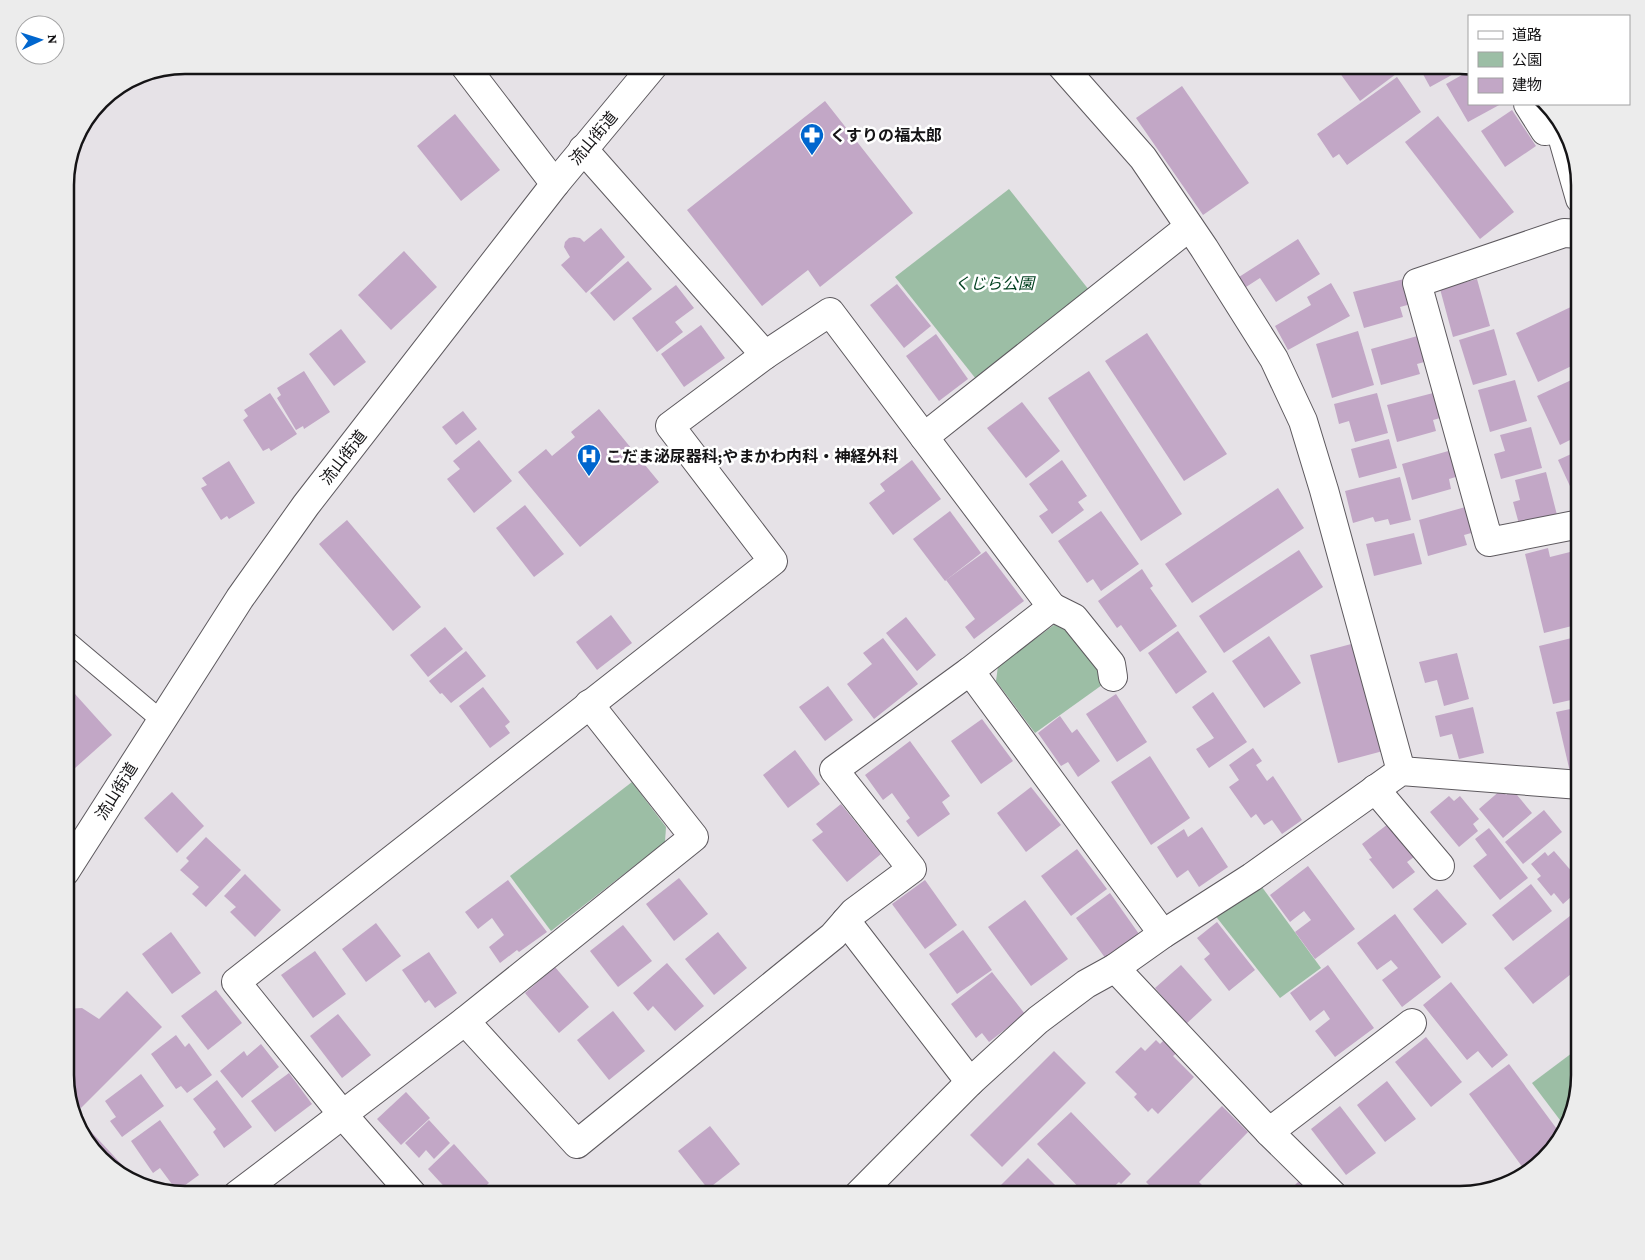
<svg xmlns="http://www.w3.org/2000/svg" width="1645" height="1260" font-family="'Crimson Pro','Noto Sans JP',serif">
<rect width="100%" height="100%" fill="#e6e2e7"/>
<g fill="#9cbea5">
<path d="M1009,189L1089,290L976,379L895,277Z"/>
<path d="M1054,625L1068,626L1109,680L1035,733L996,681L998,666Z"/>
<path d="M632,782L666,827L665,842L551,931L510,876Z"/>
<path d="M1259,883L1321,968L1280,998L1214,914Z"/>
<path d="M1580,1047V1075L1574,1114L1566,1128L1532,1083Z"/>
</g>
<g fill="#c2a7c6">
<path d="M1334,65H1390L1396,74L1360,101Z"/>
<path d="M1418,65H1460L1468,66L1430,87Z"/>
<path d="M1469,71V104H1501L1468,122L1446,84Z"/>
<path d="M1397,77L1421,112L1347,165L1339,154L1333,158L1317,134Z"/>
<path d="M1182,86L1249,183L1203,215L1136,118Z"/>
<path d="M825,101L913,213L820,287L808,270L762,306L687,210Z"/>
<path d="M1512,110L1536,146L1505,167L1481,131Z"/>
<path d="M455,114L500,170L461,201L417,146Z"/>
<path d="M1438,116L1514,212L1480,239L1405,142Z"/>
<path d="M601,228L625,257L586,293L561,265L570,257L564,247L565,242L569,238L574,237L580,238L584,242Z"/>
<path d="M1298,239L1320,274L1276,302L1260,278L1246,287L1239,277Z"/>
<path d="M404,251L437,287L391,330L358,295Z"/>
<path d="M628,261L652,289L614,321L590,293Z"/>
<path d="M1404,279L1411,304L1400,307L1403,317L1364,328L1353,292Z"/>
<path d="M1477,279L1490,326L1453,337L1440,289Z"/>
<path d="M1331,283L1350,316L1288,350L1275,326L1311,305L1307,297Z"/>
<path d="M897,284L931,326L904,348L870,305Z"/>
<path d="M676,285L694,308L675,322L683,332L657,352L632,318Z"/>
<path d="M1575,305L1580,315V362L1538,382L1516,333Z"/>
<path d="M701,325L725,358L684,387L661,354Z"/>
<path d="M341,329L366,362L334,386L309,354Z"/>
<path d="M1494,329L1507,375L1473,385L1459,340Z"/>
<path d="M1358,331L1374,385L1332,398L1316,344Z"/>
<path d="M1147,333L1227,454L1184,481L1105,361Z"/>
<path d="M936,334L968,379L939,401L906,356Z"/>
<path d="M1421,335L1428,361L1417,364L1420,374L1381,385L1371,349Z"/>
<path d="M304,371L330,412L304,429L303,426L296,430L277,398L281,395L277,388Z"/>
<path d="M1089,371L1182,514L1141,541L1048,398Z"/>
<path d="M1580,376V435L1560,445L1537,396Z"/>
<path d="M1515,380L1527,421L1490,432L1478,390Z"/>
<path d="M1437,392L1444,417L1433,420L1436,431L1397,442L1387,405Z"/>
<path d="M270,393L297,434L271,451L269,448L263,451L243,420L248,416L244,410Z"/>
<path d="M1377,393L1388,433L1355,442L1349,421L1339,424L1334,404Z"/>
<path d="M1022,402L1060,451L1026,478L987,428Z"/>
<path d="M599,409L659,482L580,547L518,472L546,449L552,456L575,437L571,432Z"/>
<path d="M463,411L477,429L456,445L442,427Z"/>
<path d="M1531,427L1542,468L1501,479L1494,454L1505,451L1500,435Z"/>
<path d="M1389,439L1397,468L1359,478L1351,449Z"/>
<path d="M479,440L512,481L474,513L447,479L460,469L453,461Z"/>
<path d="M1452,450L1459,476L1449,479L1451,489L1412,500L1402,464Z"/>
<path d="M1580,450V508L1558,460Z"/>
<path d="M912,460L941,499L893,535L869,503L885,491L880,484Z"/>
<path d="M1062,460L1087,496L1078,502L1084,510L1052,534L1039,516L1048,510L1029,484Z"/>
<path d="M229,461L255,503L229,519L227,516L221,520L201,488L207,485L202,478Z"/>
<path d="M1546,472L1557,515L1519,524L1513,502L1520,500L1515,480Z"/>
<path d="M1400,477L1411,520L1390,525L1388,519L1375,522L1373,517L1353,523L1345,491Z"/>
<path d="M1278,488L1304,528L1192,603L1165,564Z"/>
<path d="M525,505L564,554L534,577L496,528Z"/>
<path d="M1469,506L1475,532L1464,535L1467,545L1428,556L1419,520Z"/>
<path d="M950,511L981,553L945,581L913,539Z"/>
<path d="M1101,511L1139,564L1101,591L1093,579L1087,583L1058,541Z"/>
<path d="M347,520L421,607L393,631L319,544Z"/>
<path d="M1414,533L1422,564L1374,576L1366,544Z"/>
<path d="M1548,548L1550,557L1570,552L1580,595V624L1544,633L1525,554Z"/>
<path d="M1299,550L1323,587L1224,653L1199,616Z"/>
<path d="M986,551L1024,601L974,639L965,627L975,619L946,580Z"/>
<path d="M1142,569L1153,586L1150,588L1177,626L1140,652L1121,625L1117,628L1098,601Z"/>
<path d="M611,615L632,643L597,670L576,642Z"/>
<path d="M906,617L936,655L917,671L886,633Z"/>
<path d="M445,627L463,649L428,677L410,655Z"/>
<path d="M1178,631L1207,672L1176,694L1148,653Z"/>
<path d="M1269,636L1301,683L1264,708L1232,661Z"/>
<path d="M1580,636V698L1553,704L1539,646Z"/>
<path d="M883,638L918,684L874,719L847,684L872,664L863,653Z"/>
<path d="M1355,643L1383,751L1338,763L1310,655Z"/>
<path d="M466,651L486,676L451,703L442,693L440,694L429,681Z"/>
<path d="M1457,653L1469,699L1444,706L1437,680L1425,683L1419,662Z"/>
<path d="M65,683L112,735L65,777Z"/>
<path d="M828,686L853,720L825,741L799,707Z"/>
<path d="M483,687L510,722L505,726L510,733L490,748L459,706Z"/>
<path d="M1213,692L1247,742L1209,768L1196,749L1214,738L1192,707Z"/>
<path d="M1116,694L1147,742L1117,762L1086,714Z"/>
<path d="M1473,707L1484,753L1459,759L1452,734L1440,737L1435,716Z"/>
<path d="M1580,707V770L1570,772L1556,712Z"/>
<path d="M1060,716L1072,733L1077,729L1100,761L1078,777L1068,762L1061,766L1038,733Z"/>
<path d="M982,719L1013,761L981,784L951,741Z"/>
<path d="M910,741L950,796L942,802L950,814L918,837L906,821L910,818L892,793L883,800L865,775Z"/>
<path d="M1253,748L1262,761L1256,765L1267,781L1273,776L1302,820L1282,834L1272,820L1264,825L1256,814L1251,818L1229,787L1239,780L1229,765Z"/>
<path d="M795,750L820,784L788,808L763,775Z"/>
<path d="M1150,756L1190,818L1151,845L1111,782Z"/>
<path d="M1031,787L1061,825L1026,852L997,813Z"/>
<path d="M1502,789L1506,795L1512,789L1532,813L1503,838L1479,809Z"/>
<path d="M172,792L204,826L177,853L144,818Z"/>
<path d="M1449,796L1454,801L1460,796L1479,819L1473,824L1478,831L1459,847L1430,812Z"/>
<path d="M841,804L881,854L847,882L812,840L823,832L816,824Z"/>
<path d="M1544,810L1562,832L1523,864L1505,842Z"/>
<path d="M1388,824L1414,857L1407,862L1415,872L1393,889L1369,859L1372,858L1362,844Z"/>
<path d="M1202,827L1228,867L1199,887L1188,870L1177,878L1157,847L1184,829L1188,837Z"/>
<path d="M1489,828L1528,878L1500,900L1473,866L1487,855L1475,839Z"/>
<path d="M206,837L241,870L206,907L192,894L199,887L180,870L189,861L186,858Z"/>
<path d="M1077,849L1107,889L1071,916L1041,876Z"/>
<path d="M1554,851L1580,881V889L1563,904L1554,893L1551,896L1537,879L1541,876L1531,864L1545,852L1548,856Z"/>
<path d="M1308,866L1355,929L1315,959L1295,932L1311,920L1304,911L1290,922L1270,895Z"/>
<path d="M245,874L281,910L255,937L230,912L236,907L224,896Z"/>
<path d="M679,878L708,914L674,941L646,904Z"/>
<path d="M508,880L547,932L519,952L517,950L500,963L489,947L504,935L492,918L478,929L465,912Z"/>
<path d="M925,880L957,925L925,949L892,904Z"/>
<path d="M1531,884L1552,911L1513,941L1492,915Z"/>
<path d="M1437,889L1467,924L1442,944L1413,909Z"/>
<path d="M1110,893L1139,934L1106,959L1076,918Z"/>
<path d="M1025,900L1068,959L1031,986L988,927Z"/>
<path d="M1580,908V967L1533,1004L1504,968Z"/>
<path d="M1395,914L1441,977L1402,1007L1382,980L1398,968L1391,960L1377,970L1357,943Z"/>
<path d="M1217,922L1255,970L1229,991L1204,959L1210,954L1197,938Z"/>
<path d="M376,923L401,956L366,982L342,949Z"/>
<path d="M623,925L652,961L618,987L590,951Z"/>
<path d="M963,930L992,970L957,994L929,954Z"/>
<path d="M171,932L201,973L172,994L142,954Z"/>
<path d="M718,932L747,968L714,995L685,959Z"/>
<path d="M315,951L346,994L313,1018L281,975Z"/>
<path d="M429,952L457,993L435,1008L429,1000L425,1003L402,970Z"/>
<path d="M667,963L704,1006L675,1031L653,1006L648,1011L633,993Z"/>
<path d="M1181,965L1212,1000L1186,1024L1155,988Z"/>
<path d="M1328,965L1374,1028L1335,1057L1315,1031L1330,1019L1324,1010L1310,1021L1290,993Z"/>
<path d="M555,967L589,1007L559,1033L525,993Z"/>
<path d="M992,972L1025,1014L989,1042L982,1033L976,1038L951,1004Z"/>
<path d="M1451,982L1508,1055L1492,1068L1478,1051L1467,1060L1423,1005Z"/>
<path d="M216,990L242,1023L208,1050L181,1016Z"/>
<path d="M127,991L162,1027L81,1108L69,1095L65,1083V1009L82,1008L99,1019Z"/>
<path d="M613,1011L645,1051L609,1080L577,1040Z"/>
<path d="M338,1014L371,1055L342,1078L310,1036Z"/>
<path d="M176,1035L185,1047L189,1043L212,1075L187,1093L181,1086L176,1089L151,1054Z"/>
<path d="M1426,1037L1462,1082L1431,1107L1395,1062Z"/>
<path d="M1165,1039L1178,1052L1173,1056L1194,1077L1158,1114L1152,1108L1148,1112L1134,1097L1137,1094L1115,1072L1141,1047L1145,1051L1156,1040L1160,1044Z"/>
<path d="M261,1044L279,1067L242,1098L220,1071L244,1051L247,1056Z"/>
<path d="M1054,1051L1086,1083L1002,1167L970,1135Z"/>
<path d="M1509,1064L1562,1136L1555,1148L1526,1172L1469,1094Z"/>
<path d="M289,1073L312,1104L275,1132L251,1101Z"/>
<path d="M141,1074L164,1106L122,1137L110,1121L116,1117L105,1101Z"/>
<path d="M217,1080L252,1127L224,1148L213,1132L216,1129L193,1099Z"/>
<path d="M1387,1081L1416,1119L1385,1142L1357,1105Z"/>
<path d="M406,1092L430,1118L401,1145L377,1119Z"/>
<path d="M1222,1106L1248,1132L1199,1182L1212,1195H1159L1146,1182Z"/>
<path d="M1340,1106L1376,1153L1346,1175L1311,1129Z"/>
<path d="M1071,1112L1131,1174L1121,1184L1119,1182L1105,1195H1086L1037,1144Z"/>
<path d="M160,1120L199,1175L177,1191L160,1168L153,1173L131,1141Z"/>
<path d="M429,1120L450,1143L434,1159L426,1150L419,1158L405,1143Z"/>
<path d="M82,1122L125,1168L119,1174L112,1170L78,1128L77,1126Z"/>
<path d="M710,1126L740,1164L708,1189L678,1151Z"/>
<path d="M454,1144L489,1183L476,1195H452L428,1169Z"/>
<path d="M1028,1158L1062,1192L1059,1195H991Z"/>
<path d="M1299,1181L1313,1195H1285Z"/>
</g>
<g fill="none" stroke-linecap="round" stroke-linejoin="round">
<g stroke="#5d595e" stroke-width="21">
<path id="lane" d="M65,639L161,720"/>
</g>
<g stroke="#5d595e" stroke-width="30">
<g id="street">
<path d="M464,65L555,184"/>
<path d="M1061,65L1143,158L1204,248L1274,359L1303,421L1324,490L1401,771"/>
<path d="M1528,104L1545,131L1560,129"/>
<path d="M1564,127L1560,129L1580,199"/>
<path d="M583,149L765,355"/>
<path d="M1580,234L1564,233L1417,283L1489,542L1580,524"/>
<path d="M924,437L1189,227"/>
<path d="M1052,607L1074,618L1111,664L1113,677"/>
<path d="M970,671L1163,934"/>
<path d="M1375,789L1440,866"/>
<path d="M846,921L970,1082"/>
<path d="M1115,968L1269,1132L1333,1195"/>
<path d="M1269,1132L1412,1023"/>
<path d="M237,1195L465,1021L694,837L589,704"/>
<path d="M413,1195L343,1115L236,982L773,561L670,426L765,355L830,312L1052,607L970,671L834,770L912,869L854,912L833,936L577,1144L465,1021"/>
<path d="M858,1195L970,1082L1038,1020L1086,984L1115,968L1163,934L1252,877L1401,771L1580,785"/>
</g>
</g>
<g stroke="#5d595e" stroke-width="30">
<path id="secondary" d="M65,872L240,598L306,505L555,184L654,65"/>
</g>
<use href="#lane" stroke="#fff" stroke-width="19"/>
<use href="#street" stroke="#fff" stroke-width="28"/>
<use href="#secondary" stroke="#fff" stroke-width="28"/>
</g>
<defs>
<g id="pharmacy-pin" transform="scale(1.25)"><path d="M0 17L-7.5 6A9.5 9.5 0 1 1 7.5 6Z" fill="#0066ce" stroke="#fff"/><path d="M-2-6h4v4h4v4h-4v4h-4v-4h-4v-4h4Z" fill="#fff"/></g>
<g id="hospital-pin" transform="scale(1.25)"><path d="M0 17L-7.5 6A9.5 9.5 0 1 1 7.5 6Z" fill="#0066ce" stroke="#fff"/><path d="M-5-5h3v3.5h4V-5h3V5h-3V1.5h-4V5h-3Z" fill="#fff"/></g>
</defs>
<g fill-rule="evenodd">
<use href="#pharmacy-pin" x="812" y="135"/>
<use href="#hospital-pin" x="589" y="456"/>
</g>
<g text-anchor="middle" stroke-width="5" stroke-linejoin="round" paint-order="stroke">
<g font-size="16" font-weight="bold" fill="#151416" stroke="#fff" text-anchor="start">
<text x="830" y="141">くすりの福太郎</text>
<text x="606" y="462">こだま泌尿器科;やまかわ内科・神経外科</text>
</g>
<g font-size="16" fill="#151416" stroke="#fff">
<text transform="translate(593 138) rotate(-50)" y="6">流山街道</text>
<text transform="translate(343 457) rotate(-52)" y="6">流山街道</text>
<text transform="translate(116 791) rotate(-58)" y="6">流山街道</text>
</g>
<g font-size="16" font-style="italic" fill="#00401f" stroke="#fff">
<text x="994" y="289">くじら公園</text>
</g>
</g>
<path d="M0 0H1645V1260H0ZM185 74H1460A111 111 0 0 1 1571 185V1075A111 111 0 0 1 1460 1186H185A111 111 0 0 1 74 1075V185A111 111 0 0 1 185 74Z" fill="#ececec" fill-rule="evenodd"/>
<path fill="none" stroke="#151416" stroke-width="2.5" d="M185 74H1460A111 111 0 0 1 1571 185V1075A111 111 0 0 1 1460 1186H185A111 111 0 0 1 74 1075V185A111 111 0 0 1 185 74Z"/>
<rect x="1468" y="15" width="162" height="90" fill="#ffffff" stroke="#a1a1a2"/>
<rect x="1478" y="31" width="25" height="8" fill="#ffffff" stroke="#a1a1a2"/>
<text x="1512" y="40" font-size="15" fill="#151416">道路</text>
<rect x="1478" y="52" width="25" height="15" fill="#9cbea5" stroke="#a1a1a2"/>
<text x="1512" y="65" font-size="15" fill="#151416">公園</text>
<rect x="1478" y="78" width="25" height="15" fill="#c2a7c6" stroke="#a1a1a2"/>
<text x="1512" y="90" font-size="15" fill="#151416">建物</text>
<g transform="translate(40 40) rotate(86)"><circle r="24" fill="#ffffff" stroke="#a1a1a2"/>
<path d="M0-4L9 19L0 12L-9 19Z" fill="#0066ce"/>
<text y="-8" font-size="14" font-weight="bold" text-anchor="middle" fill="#151416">N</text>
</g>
</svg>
